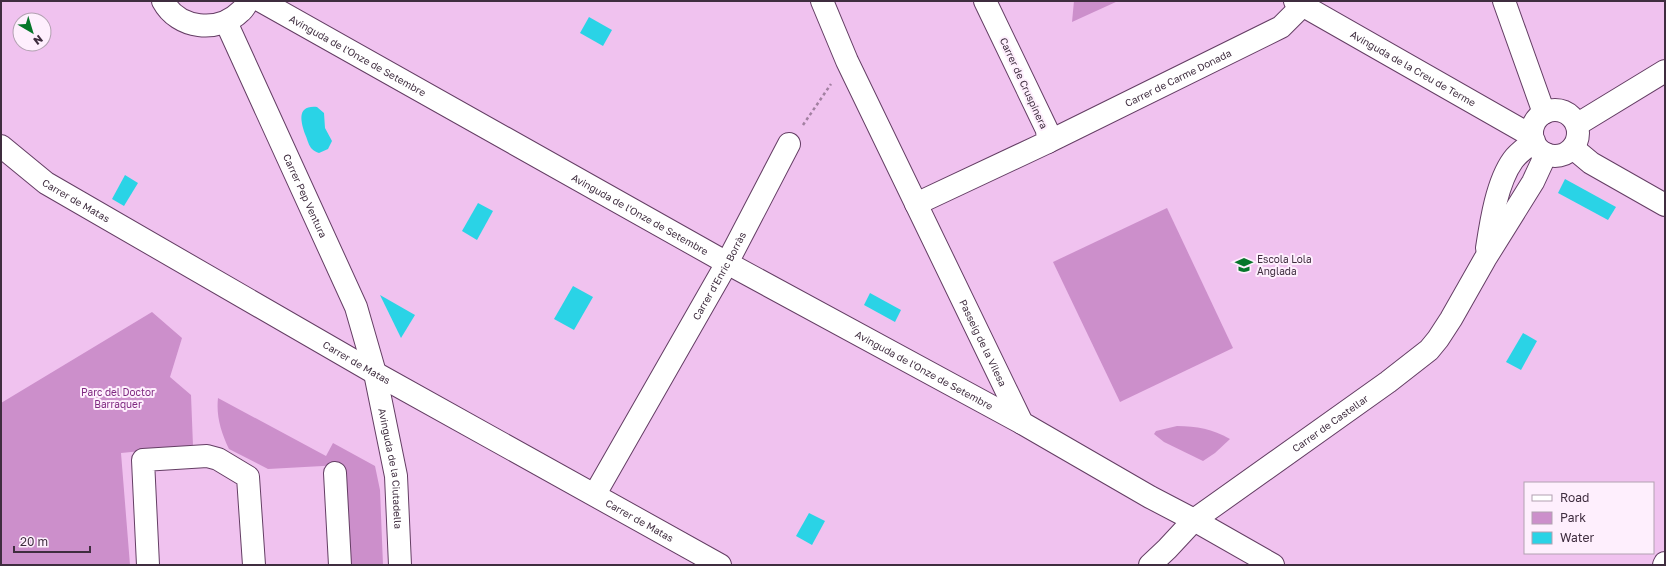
<svg xmlns="http://www.w3.org/2000/svg" width="1666" height="566" font-family="'Golos Text',sans-serif">
<rect width="100%" height="100%" fill="#f0c2ef"/>
<g fill="#cc8fcb">
<path d="M1074,1H1118L1072,22Z"/>
<path d="M1167,208L1233,348L1120,402L1053,262Z"/>
<path d="M152,312L182,338L170,377L191,395L193,446L121,453L130,565H1V403Z"/>
<path d="M218,398L326,456L333,443L375,466L380,490L383,565H346L341,465L268,469L229,449C221,432 216,416 218,398Z"/>
<path d="M1177,426C1197,426 1212,429 1230,439L1215,453L1203,461L1164,442L1154,434L1156,431Z"/>
</g>
<g fill="#2ad3e6">
<path d="M589,17L612,30L603,46L580,33Z"/>
<path d="M317,107L324,113L325,128L332,141L328,149L319,153C316,152 314,151 311,148C308,144 307,138 305,134C301,122 296,105 317,107Z"/>
<path d="M125,175L138,183L124,206L112,199Z"/>
<path d="M1565,179L1616,207L1608,220L1558,193Z"/>
<path d="M478,203L493,211L477,240L462,231Z"/>
<path d="M573,286L593,297L574,330L554,319Z"/>
<path d="M870,293L901,310L895,322L864,305Z"/>
<path d="M380,295L415,315L401,338Z"/>
<path d="M1523,333L1537,341L1521,370L1506,362Z"/>
<path d="M809,513L825,521L812,545L796,536Z"/>
</g>
<g fill="none" stroke-linecap="round" stroke-linejoin="round">
<g stroke="#643e64" stroke-width="24">
<g id="street">
<path d="M163,1C178,29 218,34 241,11C244,9 246,4 248,1"/>
<path id="s1" d="M261,1L727,263L1022,423"/>
<path id="s2" d="M1295,1L1532,136"/>
<path d="M1504,1L1544,113"/>
<path id="s3" d="M226,22L356,307L375,373L396,476L400,565"/>
<circle cx="1555" cy="133" r="23"/>
<path d="M1578,124L1665,71"/>
<path id="s4" d="M1048,142L1281,27L1303,5L1304,1"/>
<path id="s5" d="M1,146L46,183L375,373L720,565"/>
<path d="M1573,148L1591,163L1665,205"/>
<path d="M916,204L1048,142L1047,130L985,1"/>
<path d="M1487,248C1491,222 1497,182 1513,160C1518,153 1527,147 1534,141"/>
<path d="M335,473L340,565"/>
<path id="s6" d="M595,494L727,263L789,144"/>
<path d="M148,565L143,460L207,456L218,459L248,477L254,565"/>
<path id="s7" d="M1150,565L1167,549L1194,520L1388,382L1429,350L1438,339L1451,319L1485,259L1533,182L1546,154"/>
<path d="M1664,565L1665,563"/>
</g>
</g>
<g stroke="#643e64" stroke-width="24">
<g id="secondary">
<path id="s8" d="M822,1L847,61L1022,423L1150,497L1194,520L1273,565"/>
</g>
</g>
<path stroke="#a280a1" stroke-width="2.5" stroke-dasharray="3 3" stroke-linecap="butt" d="M803,125L831,84"/>
<use href="#street" stroke="#fff" stroke-width="22"/>
<use href="#secondary" stroke="#fff" stroke-width="22"/>
</g>
<defs>
<g id="school-bare" transform="scale(1.38)"><path d="M0-5L7-2L0 1L-7-2ZM-4 1L0 2.5L4 1V4Q0 6-4 4Z" fill="#06762a" stroke="#feeffd" stroke-width="2.5" paint-order="stroke"/></g>
</defs>
<g fill-rule="evenodd">
<use href="#school-bare" x="1244" y="265"/>
</g>
<g text-anchor="middle" stroke-width="4" stroke-linejoin="round" paint-order="stroke">
<g font-size="10" fill="#3f2d3f" stroke="#feeffd">
<text dy="4" stroke="none"><textPath href="#s1" startOffset="111">Avinguda de l'Onze de Setembre</textPath></text>
<text dy="4" stroke="none"><textPath href="#s2" startOffset="136">Avinguda de la Creu de Terme</textPath></text>
<text dy="4" stroke="none"><textPath href="#s4" startOffset="145">Carrer de Carme Donada</textPath></text>
<text transform="translate(1024 83) rotate(65)" y="4">Carrer de Cruspinera</text>
<text dy="4" stroke="none"><textPath href="#s3" startOffset="191">Carrer Pep Ventura</textPath></text>
<text dy="4" stroke="none"><textPath href="#s5" startOffset="93">Carrer de Matas</textPath></text>
<text dy="4" stroke="none"><textPath href="#s1" startOffset="435">Avinguda de l'Onze de Setembre</textPath></text>
<text dy="4" stroke="none"><textPath href="#s6" startOffset="251">Carrer d'Enric Borràs</textPath></text>
<text dy="4" stroke="none"><textPath href="#s8" startOffset="378">Passeig de la Vilesa</textPath></text>
<text dy="4" stroke="none"><textPath href="#s5" startOffset="417">Carrer de Matas</textPath></text>
<text dy="4" stroke="none"><textPath href="#s1" startOffset="759">Avinguda de l'Onze de Setembre</textPath></text>
<text dy="4" stroke="none"><textPath href="#s7" startOffset="230">Carrer de Castellar</textPath></text>
<text dy="4" stroke="none"><textPath href="#s3" startOffset="479">Avinguda de la Ciutadella</textPath></text>
<text dy="4" stroke="none"><textPath href="#s5" startOffset="741">Carrer de Matas</textPath></text>
</g>
<g font-size="10" fill="#3f2d3f" stroke="#feeffd" text-anchor="start">
<text x="1257" y="263">Escola Lola<tspan x="1257" dy="12">Anglada</tspan></text>
</g>
<g font-size="10" fill="#7f2981" stroke="#feeffd">
<text x="118" y="396">Parc del Doctor<tspan x="118" dy="12">Barraquer</tspan></text>
</g>
</g>
<rect width="1666" height="566" fill="none" stroke="#3f2d3f" stroke-width="4"/>
<rect x="1524" y="482" width="130" height="72" fill="#feeffd" stroke="#b2a1b1"/>
<rect x="1532" y="495" width="20" height="6" fill="#ffffff" stroke="#b2a1b1"/>
<text x="1560" y="502" font-size="12" fill="#3f2d3f">Road</text>
<rect x="1532" y="512" width="20" height="12" fill="#cc8fcb" stroke="#b2a1b1"/>
<text x="1560" y="522" font-size="12" fill="#3f2d3f">Park</text>
<rect x="1532" y="532" width="20" height="12" fill="#2ad3e6" stroke="#b2a1b1"/>
<text x="1560" y="542" font-size="12" fill="#3f2d3f">Water</text>
<g transform="translate(32 32) rotate(142)"><circle r="19" fill="#feeffd" stroke="#b2a1b1"/>
<path d="M0-3L7 15L0 10L-7 15Z" fill="#06762a"/>
<text y="-6" font-size="11" font-weight="bold" text-anchor="middle" fill="#3f2d3f">N</text>
</g>
<path d="M14 546v6h76v-6" fill="none" stroke="#3f2d3f" stroke-width="2"/>
<text x="20" y="546" font-size="12" fill="#3f2d3f" stroke="#feeffd" stroke-width="3" paint-order="stroke">20 m</text>
</svg>
